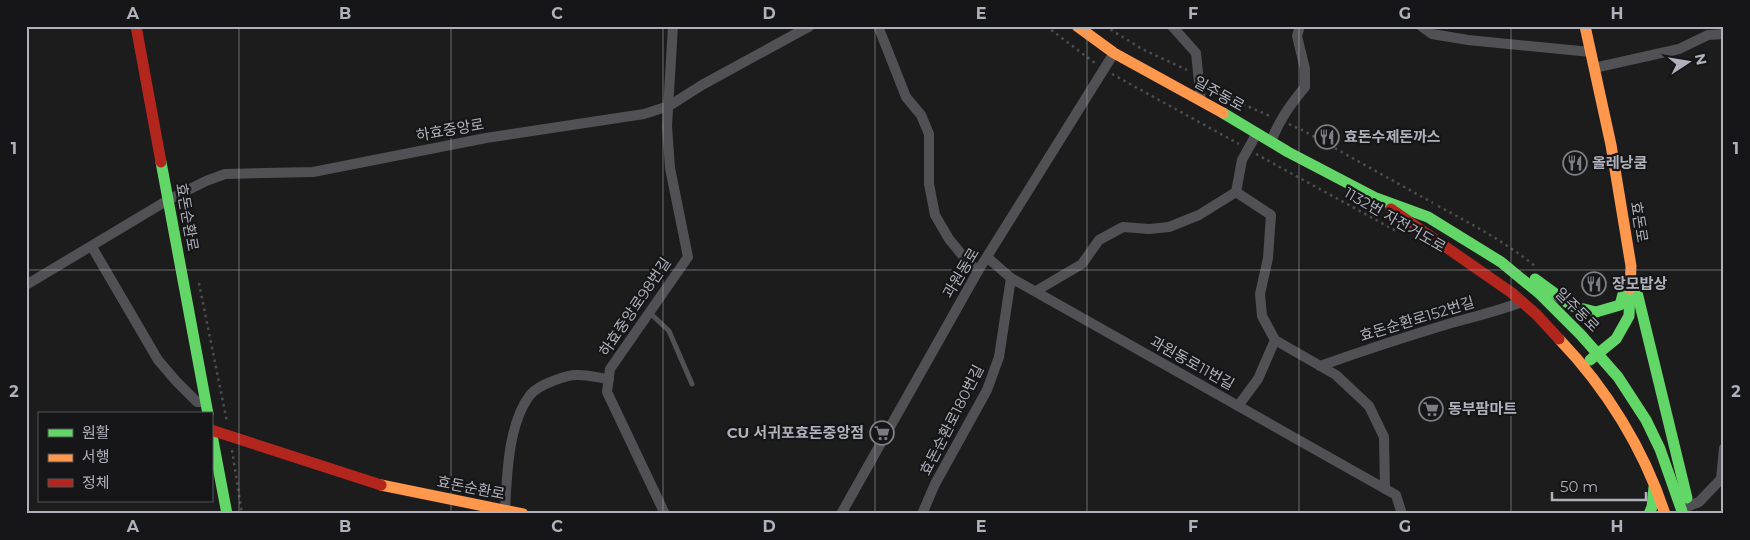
<svg xmlns="http://www.w3.org/2000/svg" width="1750" height="540" font-family="Montserrat,'Noto Sans KR',sans-serif">
<rect width="100%" height="100%" fill="#1c1c1c"/>
<g fill="none" stroke-linecap="round" stroke-linejoin="round">
<g stroke="#4c4d50" stroke-width="2.5" stroke-dasharray="2.5 4" stroke-linecap="butt">
<path d="M1046,26L1095,63"/>
<path d="M1105,26L1142,49L1187,70"/>
<path d="M1112,74L1239,144"/>
<path d="M1210,83L1247,106L1270,116"/>
<path d="M1289,124L1304,131L1433,203"/>
<path d="M1256,154L1398,232"/>
<path d="M1438,206C1472,224 1505,242 1535,266"/>
<path d="M199,283L227,422"/>
<path d="M232,450L242,514"/>
</g>
<path stroke="#515155" stroke-width="5" d="M649,312L669,331L692,384"/>
<g stroke="#515155" stroke-width="10">
<path d="M878,26L906,97L921,115L929,134V184L935,215L949,239L967,261L978,271"/>
<path d="M1172,26L1196,53L1201,101"/>
<path d="M1421,26L1432,34L1468,40L1591,52"/>
<path d="M1594,68L1679,49L1708,35L1724,34"/>
<path d="M1271,141C1280,119 1290,105 1305,87V69L1297,36L1300,26"/>
<path d="M1236,192L1271,215L1268,258L1260,294L1262,316L1275,340L1336,375L1369,406L1384,437L1385,489"/>
<path d="M92,247L158,360L176,381L197,402H206"/>
<path d="M988,258L1011,278L1396,495L1402,514"/>
<path d="M26,285L168,200L206,181L225,174L313,172L486,138L644,114L669,106L702,85L810,26"/>
<path d="M1036,291L1082,264L1099,240L1123,227L1149,229L1169,227L1199,215L1236,192L1242,160L1257,133"/>
<path d="M1320,366C1362,351 1405,337 1448,324C1473,317 1498,311 1522,302"/>
<path d="M1238,406L1258,379L1275,340"/>
<path d="M1689,506L1699,502L1721,479L1724,448"/>
<path d="M505,510C507,475 508,424 530,395C535,389 545,384 553,381C561,378 569,374 579,375C589,375 599,378 609,379"/>
<path d="M665,514L607,392L610,369L688,257L670,168L667,126L673,26"/>
<path d="M841,514L978,271L1114,53"/>
<path d="M922,514L935,484L987,390L999,357L1011,278"/>
</g>
<g stroke="#63d668" stroke-width="11">
<path d="M1223,113L1288,152L1376,198L1428,217L1501,262L1540,294L1581,335L1618,377L1646,420L1660,449L1683,514"/>
<path d="M161,162L208,414"/>
<path d="M1535,279L1572,306L1596,312L1620,305L1625,287"/>
<path d="M1635,284L1687,498"/>
<path d="M1590,360L1616,339L1629,316L1630,289"/>
<path d="M211,430L227,514"/>
<path d="M1649,514L1652,507L1654,487"/>
</g>
<g stroke="#ff974d" stroke-width="11">
<path d="M1077,26L1114,53L1223,113"/>
<path d="M1585,26L1611,145L1631,266L1630,289"/>
<path d="M1559,339C1606,388 1644,449 1665,514"/>
<path d="M381,485L523,514"/>
</g>
<g stroke="#b3261e" stroke-width="11">
<path d="M136,26L161,162"/>
<path d="M1391,209L1512,293L1537,315L1559,339"/>
<path d="M211,430L381,485"/>
</g>
</g>
<path fill="none" stroke="#afb1bb" stroke-width="1" stroke-opacity="0.55" d="M239,26V514M451,26V514M663,26V514M875,26V514M1087,26V514M1299,26V514M1511,26V514M26,270H1724"/>
<defs>
<g id="restaurant-ring" transform="scale(1.25)"><circle r="9.5" fill="#161618" stroke="#7c7d83" stroke-width="1.5"/><path d="M-5-6h1v4h1v-4h1v4h1v-4h1v5L-1.5 .5V6h-2V.5L-5-1ZM5-6V6H3V1.5H1.5Q1.5-4 5-6Z" fill="#7c7d83"/></g>
<g id="supermarket-ring" transform="scale(1.25)"><circle r="9.5" fill="#161618" stroke="#7c7d83" stroke-width="1.5"/><path d="M-6-5.5h2.5l.6 2H6L4.5 2H-2.5L-4.4-4H-6ZM-1.5 3.2a1.3 1.3 0 1 0 .1 0ZM3 3.2a1.3 1.3 0 1 0 .1 0Z" fill="#7c7d83"/></g>
</defs>
<g fill-rule="evenodd">
<use href="#restaurant-ring" x="1327" y="137"/>
<use href="#restaurant-ring" x="1575" y="163"/>
<use href="#restaurant-ring" x="1594" y="284"/>
<use href="#supermarket-ring" x="1431" y="409"/>
<use href="#supermarket-ring" x="882" y="433"/>
</g>
<g text-anchor="middle" stroke-width="4.5" stroke-linejoin="round" paint-order="stroke">
<g font-size="15" fill="#afb1bb" stroke="#161618">
<text transform="translate(1219 94) rotate(29)" y="5">일주동로</text>
<text transform="translate(450 130) rotate(-10)" y="5">하효중앙로</text>
<text transform="translate(187 217) rotate(80)" y="5">효돈순환로</text>
<text transform="translate(1395 220) rotate(30)" y="5">1132번 자전거도로</text>
<text transform="translate(1639 222) rotate(81)" y="5">효돈로</text>
<text transform="translate(961 273) rotate(-59)" y="5">과원동로</text>
<text transform="translate(635 307) rotate(-56)" y="5">하효중앙로98번길</text>
<text transform="translate(1577 310) rotate(45)" y="5">일주동로</text>
<text transform="translate(1417 319) rotate(-17)" y="5">효돈순환로152번길</text>
<text transform="translate(1192 363) rotate(29)" y="5">과원동로11번길</text>
<text transform="translate(952 420) rotate(-63)" y="5">효돈순환로180번길</text>
<text transform="translate(471 488) rotate(11)" y="5">효돈순환로</text>
</g>
<g font-size="15" font-weight="bold" fill="#afb1bb" stroke="#161618" text-anchor="start">
<text x="1344" y="142">효돈수제돈까스</text>
<text x="1592" y="168">올레낭쿰</text>
<text x="1612" y="289">장모밥상</text>
<text x="1448" y="414">동부팜마트</text>
<text x="864" y="438" text-anchor="end">CU 서귀포효돈중앙점</text>
</g>
</g>
<rect width="1750" height="540" fill="none" stroke="#161618" stroke-width="55"/>
<rect x="38" y="412" width="175" height="90" fill="#161618" stroke="#535459"/>
<rect x="48" y="429" width="25" height="8" fill="#63d668" stroke="#535459"/>
<text x="82" y="438" font-size="15" fill="#afb1bb">원활</text>
<rect x="48" y="454" width="25" height="8" fill="#ff974d" stroke="#535459"/>
<text x="82" y="462" font-size="15" fill="#afb1bb">서행</text>
<rect x="48" y="479" width="25" height="8" fill="#b3261e" stroke="#535459"/>
<text x="82" y="488" font-size="15" fill="#afb1bb">정체</text>
<g transform="translate(1688 62) rotate(78)" stroke="#161618" stroke-width="4" paint-order="stroke">
<path d="M0-4L9 19L0 12L-9 19Z" fill="#afb1bb"/>
<text y="-8" font-size="14" font-weight="bold" text-anchor="middle" fill="#afb1bb">N</text>
</g>
<path d="M1552 492v8h94v-8" fill="none" stroke="#afb1bb" stroke-width="2.5"/>
<text x="1560" y="492" font-size="15" fill="#afb1bb" stroke="#161618" stroke-width="4" paint-order="stroke">50 m</text>
<rect x="28" y="28" width="1694" height="484" fill="none" stroke="#afb1bb" stroke-width="2"/>
<g font-size="16" text-anchor="middle" font-weight="bold" fill="#afb1bb">
<text x="133" y="19">A</text>
<text x="345" y="19">B</text>
<text x="557" y="19">C</text>
<text x="769" y="19">D</text>
<text x="981" y="19">E</text>
<text x="1193" y="19">F</text>
<text x="1405" y="19">G</text>
<text x="1617" y="19">H</text>
<text x="14" y="154">1</text>
<text x="1736" y="154">1</text>
<text x="14" y="397">2</text>
<text x="1736" y="397">2</text>
<text x="133" y="532">A</text>
<text x="345" y="532">B</text>
<text x="557" y="532">C</text>
<text x="769" y="532">D</text>
<text x="981" y="532">E</text>
<text x="1193" y="532">F</text>
<text x="1405" y="532">G</text>
<text x="1617" y="532">H</text>
</g>
</svg>
